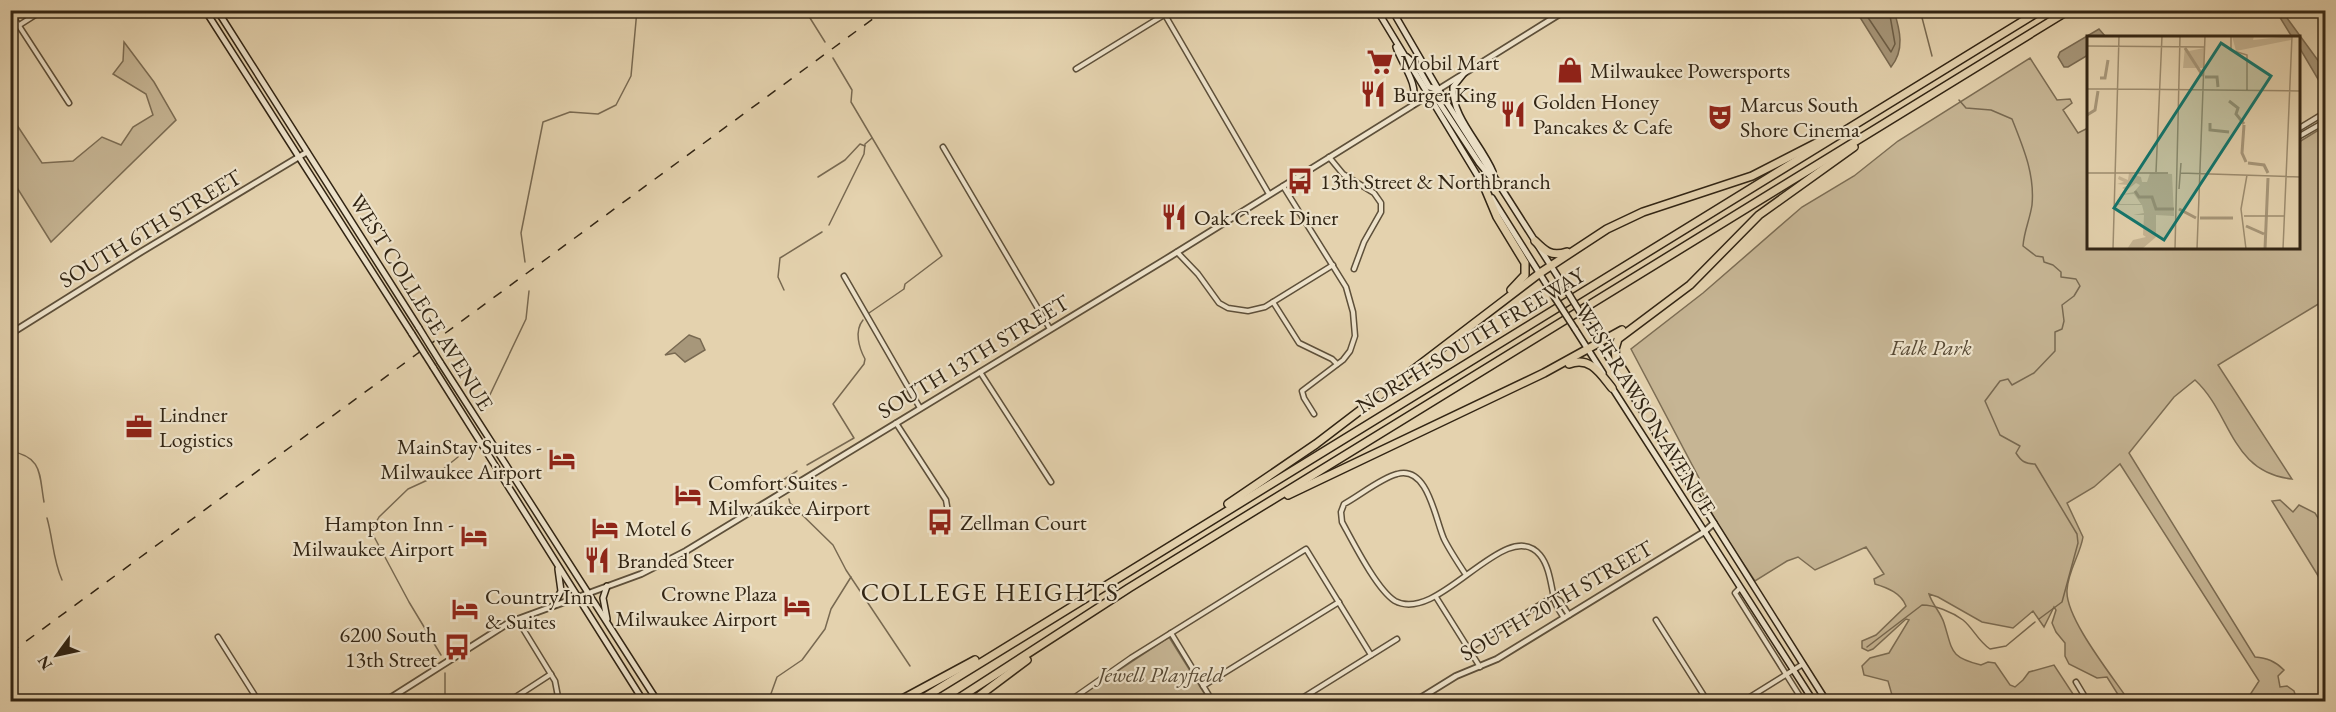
<svg xmlns="http://www.w3.org/2000/svg" width="2336" height="712" font-family="'EB Garamond',serif">
<rect width="100%" height="100%" fill="#e4d2ae"/>
<filter id="stains"><feTurbulence type="fractalNoise" baseFrequency=".00333" numOctaves="4"/><feColorMatrix values="0 0 0 0 .2 0 0 0 0 .09 0 0 0 0 .02 0 0 0 .5 -.17"/></filter>
<radialGradient id="worn" r=".72"><stop offset=".6" stop-color="#630" stop-opacity="0"/><stop offset="1" stop-color="#630" stop-opacity=".3"/></radialGradient>
<g fill="#c6b594" stroke="#7c6d54" stroke-width="1.5">
<path d="M124,42L154,82L176,120L51,242L11,178V120L13,119L42,163L73,161L102,137L121,145L133,127L153,115L146,94L113,74L123,61Z"/>
<path d="M2030,58L2057,100L2070,99L2072,103L2063,110L2078,133L2088,128V248H2298L2299,142L2325,126V300L2218,365L2292,479C2230,472 2232,414 2195,380L2174,397L2129,453L2255,657C2267,658 2275,661 2284,670L2278,676L2280,687L2287,686L2294,691L2297,700L2295,701H2246L2259,681L2120,464L2094,487L2067,503L2083,537C2080,555 2068,571 2067,590C2065,618 2113,677 2129,701H2122L2107,677L2097,678L2069,664L2065,656V643L2056,632L2052,623L2056,610L2054,607L2044,627L2033,611L2013,628L1982,622L1938,597L1929,594C1932,604 1941,613 1944,623C1953,651 1949,657 1981,665L1988,662L1995,663L2010,685L2015,687L2023,680L2029,672L2054,665L2075,697L2067,702L1872,701L1892,695L1888,681L1864,675L1862,666L1870,658L1889,653L1909,620L1906,619L1873,649L1868,651L1862,648V641L1876,635L1906,606C1901,593 1888,588 1875,584L1874,579L1884,574L1866,547L1815,570L1798,557L1787,561L1755,581C1739,556 1701,506 1699,478L1631,349L1703,293L1802,207L1854,176L1898,141Z"/>
<path d="M2280,500L2293,512L2299,505L2315,513L2325,529V587L2272,501Z"/>
<path d="M1169,637L1209,701H1072Z"/>
</g>
<g fill="#a7977a" stroke="#786951" stroke-width="1.5">
<path d="M1856,11H1894C1900,30 1905,50 1891,67Z"/>
<path d="M2276,11H2289L2287,18L2325,70V91L2299,47L2298,38L2292,37Z"/>
<path d="M2099,29L2106,37L2088,38V55L2068,67H2064L2058,57L2060,52Z"/>
<path d="M689,335L700,339L705,350L685,362L675,353L665,355Z"/>
</g>
<g fill="none" stroke-linecap="round" stroke-linejoin="round">
<path stroke="#6c5e47" stroke-width="1.5" d="M1863,10L1891,52L1895,44L1889,10"/>
<g stroke="#786951" stroke-width="1.5">
<path d="M805,10L825,42"/>
<path d="M1920,10L1932,56"/>
<path d="M833,58L852,90L851,102L942,256L905,284L904,289L869,313"/>
<path d="M1959,100L1966,108L1991,110L2012,119C2023,147 2035,174 2032,205C2030,219 2024,231 2023,246L2036,256L2043,257L2044,262L2053,265L2061,272V277L2076,279L2080,286L2074,296L2062,305L2064,321L2062,329L2055,332V351L2034,373L2012,385L2008,379L2000,381L1985,401L2000,435L2020,446L2016,453C2021,461 2025,464 2035,464L2077,534L2078,543L2062,602L2039,619"/>
<path d="M818,177L845,160L860,144L865,146"/>
<path d="M829,225L864,154L865,144L872,138"/>
<path d="M525,262L521,233L543,122L570,112L598,114L616,105L631,76L637,10"/>
<path d="M784,290L778,277L780,258L822,232"/>
<path d="M487,401L526,319L529,291"/>
<path d="M10,451C43,457 39,474 44,502"/>
<path d="M807,465L854,438L833,404L864,364L865,359C859,348 854,331 863,320"/>
<path d="M780,482L797,471"/>
<path d="M789,499L790,503L833,545L846,570L910,666"/>
<path d="M47,518C53,539 53,560 62,580"/>
<path d="M1867,647L1922,605C1935,605 1952,612 1963,620C1973,628 1978,641 1990,649L2006,646L2035,622"/>
<path d="M441,655L409,602L371,531L379,517L408,489L432,478L458,457"/>
<path d="M445,673V702"/>
<path d="M768,702L777,677L802,660L825,629L831,609L851,577"/>
</g>
<g stroke="#5e503a" stroke-width="7">
<g id="minor">
<path d="M10,12L69,103"/>
<path d="M1165,15L1269,194"/>
<path d="M10,31L43,10"/>
<path d="M1076,69L1172,10"/>
<path d="M2298,129L2326,112"/>
<path d="M2298,137L2326,121"/>
<path d="M943,147L1050,329"/>
<path d="M1329,157L1343,174L1374,193L1381,203V212L1364,242L1354,269"/>
<path d="M1283,186L1346,287L1353,312L1355,336L1350,351L1343,360L1302,391L1304,398L1314,414"/>
<path d="M1177,252L1198,274L1219,303L1228,308L1248,311L1265,307L1333,265"/>
<path d="M844,276L920,408"/>
<path d="M1273,302L1299,343L1332,359L1337,364"/>
<path d="M980,372L1051,482"/>
<path d="M896,423L946,500L948,512"/>
<path d="M1466,575C1458,563 1450,551 1444,539C1435,519 1428,465 1397,474C1381,478 1359,496 1344,504L1341,512L1342,522C1353,542 1377,590 1395,601C1439,625 1506,514 1540,555C1550,567 1551,587 1555,602C1557,608 1561,613 1564,618"/>
<path d="M1740,588L1735,593L1801,698"/>
<path d="M1436,597L1480,667"/>
<path d="M1555,598L1560,601L1569,615"/>
<path d="M517,619L555,681L559,702"/>
<path d="M1656,620L1708,702"/>
<path d="M1171,633L1213,702"/>
<path d="M218,637L259,702"/>
<path d="M1468,649L1554,596"/>
<path d="M2076,682L2088,702"/>
<path d="M1203,686L1339,602"/>
<path d="M508,702L551,674"/>
<path d="M1068,702L1131,658L1306,549L1371,655"/>
<path d="M1296,702L1397,639"/>
<path d="M1742,702L1803,664"/>
</g>
</g>
<g stroke="#5e503a" stroke-width="8">
<g id="tertiary">
<path d="M10,334L136,255L307,152"/>
<path d="M384,702L510,622L641,574L686,551L1171,256L1566,10"/>
<path d="M1414,702L1456,676L1497,659L1704,532L1714,523"/>
</g>
</g>
<g stroke="#322514" stroke-width="8">
<g id="secondary">
<path d="M205,10L412,334"/>
<path d="M217,10L419,328"/>
<path d="M1377,10L1485,188"/>
<path d="M1392,10L1438,89L1567,291"/>
<path d="M1396,47C1402,65 1419,83 1413,104"/>
<path d="M1407,57L1417,66L1429,87L1438,89"/>
<path d="M1465,72L1453,87C1451,116 1482,145 1493,172"/>
<path d="M1428,95L1437,99L1479,163L1493,180"/>
<path d="M1492,198L1555,298"/>
<path d="M1586,322L1648,420"/>
<path d="M1575,329L1603,373"/>
<path d="M440,362L658,702"/>
<path d="M433,367L644,702"/>
<path d="M1611,386L1814,702"/>
<path d="M1657,433L1827,702"/>
<path d="M554,605L561,591L558,569"/>
<path d="M607,619L603,598L607,586"/>
</g>
</g>
<g stroke="#322514" stroke-width="9">
<path id="primary" d="M2323,702L2326,700"/>
</g>
<g stroke="#322514" stroke-width="10">
<g id="motorway">
<path d="M1484,186L1497,217L1525,263V275L1511,290"/>
<path d="M1535,241C1545,251 1551,257 1567,252"/>
<path d="M1569,364C1590,356 1600,373 1612,388"/>
<path d="M1657,434L1645,405L1616,359L1615,349L1618,339L1690,285L1759,215L1854,147"/>
<path d="M1288,495L1544,373L1622,330"/>
<path d="M1228,504L1316,444L1540,273L1607,229L1643,212L1752,176L1828,137"/>
<path d="M897,702L975,660"/>
<path d="M917,702L2041,10"/>
<path d="M953,702L1129,588L2069,10"/>
<path d="M971,702L1027,660"/>
</g>
</g>
<use href="#minor" stroke="#ede2ca" stroke-width="4"/>
<use href="#tertiary" stroke="#ede2ca" stroke-width="4.5"/>
<use href="#secondary" stroke="#ede2ca" stroke-width="5"/>
<use href="#primary" stroke="#e4d2ae" stroke-width="6"/>
<use href="#motorway" stroke="#e4d2ae" stroke-width="7"/>
<path stroke="#322514" stroke-width="1.5" stroke-dasharray="10 10" stroke-linecap="butt" d="M10,653L885,10"/>
<g stroke="#322514" stroke-width="8" stroke-linecap="butt">
<g id="secondary-bridge">
<path d="M1567,291L1586,322"/>
<path d="M1555,298L1575,329"/>
<path d="M419,328L440,362"/>
<path d="M412,334L433,367"/>
</g>
</g>
<use href="#secondary-bridge" stroke="#ede2ca" stroke-width="5"/>
</g>
<defs>
<g id="supermarket-bare" transform="scale(2.07)"><path d="M-6-5.5h2.5l.6 2H6L4.5 2H-2.5L-4.4-4H-6ZM-1.5 3.2a1.3 1.3 0 1 0 .1 0ZM3 3.2a1.3 1.3 0 1 0 .1 0Z" fill="#8f2418" stroke="#ede2ca" stroke-width="2.5" paint-order="stroke"/></g>
<g id="shop-bare" transform="scale(2.07)"><path d="M-5-2.5h2.3a2.7 3.5 0 0 1 5.4 0H5L5.5 6h-11ZM-1.5-2.5h3a1.5 2.3 0 0 0-3 0Z" fill="#8f2418" stroke="#ede2ca" stroke-width="2.5" paint-order="stroke"/></g>
<g id="restaurant-bare" transform="scale(2.07)"><path d="M-5-6h1v4h1v-4h1v4h1v-4h1v5L-1.5 .5V6h-2V.5L-5-1ZM5-6V6H3V1.5H1.5Q1.5-4 5-6Z" fill="#8f2418" stroke="#ede2ca" stroke-width="2.5" paint-order="stroke"/></g>
<g id="theatre-bare" transform="scale(2.07)"><path d="M-5-5.5Q0-4 5-5.5V0Q5 5 0 6Q-5 5-5 0ZM-3.3-2.5H-1v1.5H-3.3ZM1-2.5H3.3v1.5H1ZM-2.8 1Q0 5.5 2.8 1Z" fill="#8f2418" stroke="#ede2ca" stroke-width="2.5" paint-order="stroke"/></g>
<g id="bus-bare" transform="scale(2.07)"><path d="M-5-6H5V4H4V6H2V4H-2V6H-4V4H-5ZM-3.5-4V0h7V-4ZM-3.5 1.2v1.5H-2V1.2ZM2 1.2v1.5H3.5V1.2Z" fill="#8f2418" stroke="#ede2ca" stroke-width="2.5" paint-order="stroke"/></g>
<g id="office-bare" transform="scale(2.07)"><path d="M-6-3h4V-5.5h4V-3h4V5H-6ZM-1-4.5V-3h2v-1.5ZM-6 0V1H6V0Z" fill="#8f2418" stroke="#ede2ca" stroke-width="2.5" paint-order="stroke"/></g>
<g id="hotel-bare" transform="scale(2.07)"><path d="M-6-4.5h1.5V1H6V5H4.5V3h-9V5H-6ZM-4 0a1.8 1.8 0 1 1 3.6 0ZM.5 0V-2.5h3Q6-2.5 6 0Z" fill="#8f2418" stroke="#ede2ca" stroke-width="2.5" paint-order="stroke"/></g>
</defs>
<g fill-rule="evenodd">
<use href="#supermarket-bare" x="1380" y="62"/>
<use href="#shop-bare" x="1570" y="70"/>
<use href="#restaurant-bare" x="1373" y="94"/>
<use href="#restaurant-bare" x="1513" y="114"/>
<use href="#theatre-bare" x="1720" y="117"/>
<use href="#bus-bare" x="1300" y="181"/>
<use href="#restaurant-bare" x="1174" y="217"/>
<use href="#office-bare" x="139" y="427"/>
<use href="#hotel-bare" x="562" y="459"/>
<use href="#hotel-bare" x="688" y="495"/>
<use href="#bus-bare" x="940" y="522"/>
<use href="#hotel-bare" x="605" y="528"/>
<use href="#hotel-bare" x="474" y="536"/>
<use href="#restaurant-bare" x="597" y="560"/>
<use href="#hotel-bare" x="797" y="606"/>
<use href="#hotel-bare" x="465" y="609"/>
<use href="#bus-bare" x="457" y="647"/>
</g>
<g text-anchor="middle" stroke-width="4.5" stroke-linejoin="round" paint-order="stroke">
<g font-size="22" fill="#322514" stroke="#ede2ca" text-anchor="start">
<text x="1400" y="70">Mobil Mart</text>
<text x="1590" y="78">Milwaukee Powersports</text>
<text x="1393" y="102">Burger King</text>
<text x="1533" y="109">Golden Honey<tspan x="1533" dy="25">Pancakes &amp; Cafe</tspan></text>
<text x="1740" y="112">Marcus South<tspan x="1740" dy="25">Shore Cinema</tspan></text>
<text x="1320" y="189">13th Street &amp; Northbranch</text>
<text x="1194" y="225">Oak Creek Diner</text>
<text x="159" y="422">Lindner<tspan x="159" dy="25">Logistics</tspan></text>
<text x="542" y="454" text-anchor="end">MainStay Suites -<tspan x="542" dy="25">Milwaukee Airport</tspan></text>
<text x="708" y="490">Comfort Suites -<tspan x="708" dy="25">Milwaukee Airport</tspan></text>
<text x="960" y="530">Zellman Court</text>
<text x="454" y="531" text-anchor="end">Hampton Inn -<tspan x="454" dy="25">Milwaukee Airport</tspan></text>
<text x="625" y="536">Motel 6</text>
<text x="617" y="568">Branded Steer</text>
<text x="777" y="601" text-anchor="end">Crowne Plaza<tspan x="777" dy="25">Milwaukee Airport</tspan></text>
<text x="485" y="604">Country Inn<tspan x="485" dy="25">&amp; Suites</tspan></text>
<text x="437" y="642" text-anchor="end">6200 South<tspan x="437" dy="25">13th Street</tspan></text>
</g>
<g font-size="22" fill="#322514" stroke="#ede2ca">
<text transform="translate(150 228) rotate(-31)" y="8">SOUTH 6TH STREET</text>
<text transform="translate(422 302) rotate(58)" y="8">WEST COLLEGE AVENUE</text>
<text transform="translate(1470 340) rotate(-31)" y="8">NORTH-SOUTH FREEWAY</text>
<text transform="translate(973 356) rotate(-31)" y="8">SOUTH 13TH STREET</text>
<text transform="translate(1646 409) rotate(58)" y="8">WEST RAWSON AVENUE</text>
<text transform="translate(1556 600) rotate(-30)" y="8">SOUTH 20TH STREET</text>
</g>
<g font-size="22" font-style="italic" fill="#574934" stroke="#ede2ca">
<text x="1931" y="355">Falk Park</text>
<text x="1161" y="682">Jewell Playfield</text>
</g>
<g font-size="26" letter-spacing="1.5" fill="#322514" stroke="#ede2ca">
<text x="990" y="601">COLLEGE HEIGHTS</text>
</g>
</g>
<g transform="translate(2087 36)">
<rect width="213" height="213" fill="#e4d2ae"/>
<path d="M145,0H167L166,4L204,0V4L149,15ZM98,11L102,15L117,12V32H96ZM42,137L54,141L55,146H60L63,137L85,138L87,180L69,179V201L55,213H40L46,204L59,201L56,199L57,179H46L57,177L55,169H30V163L33,168H54L47,158L31,159L47,156L53,149L49,147L40,154L35,152L41,149L30,148L37,146L31,143L32,140L41,144Z" fill="#c6b594"/>
<path fill="none" stroke="#a7977a" stroke-width="3" d="M98,12L116,40M118,41H130L131,51M13,42H18L21,24M142,65L151,72L149,78L157,88M0,79L8,74L11,55M123,87V94L142,96M157,89L155,117L159,126M161,127L177,129L181,137M48,155L52,161H65L69,173H87M92,173L109,182M113,182H146M159,190L177,198M178,213L181,142"/>
<path fill="none" stroke="#9d8d70" stroke-width="1.5" d="M144,0V14L160,19V54M0,10L118,11M0,53H31M31,53L213,55M69,136L75,0M0,137H81M93,137L213,141M92,153L94,127M157,180H198M26,213L32,0M88,213L93,0M110,213L118,0M159,213L154,173L160,139M196,213L205,0"/>
<path fill="#0f766e" fill-opacity="0.15" stroke="#0f766e" stroke-width="3" d="M134,7L184,40L77,204L27,172Z"/>
<rect width="213" height="213" fill="none" stroke="#322514" stroke-width="3"/>
</g>
<rect width="2336" height="712" fill="none" stroke="#e4d2ae" stroke-width="36"/>
<rect x="12" y="12" width="2312" height="688" fill="none" stroke="#322514" stroke-width="3"/>
<rect x="18" y="18" width="2300" height="676" fill="none" stroke="#322514" stroke-width="1.5"/>
<g transform="translate(57 655) rotate(237)" stroke="#ede2ca" stroke-width="4.5" paint-order="stroke">
<path d="M0-4.5L10 22L0 15L-10 22Z" fill="#322514"/>
<text y="-9" font-size="16" font-weight="bold" text-anchor="middle" fill="#322514">N</text>
</g>
<rect width="100%" height="100%" filter="url(#stains)"/>
<rect width="100%" height="100%" fill="url(#worn)"/>
</svg>
